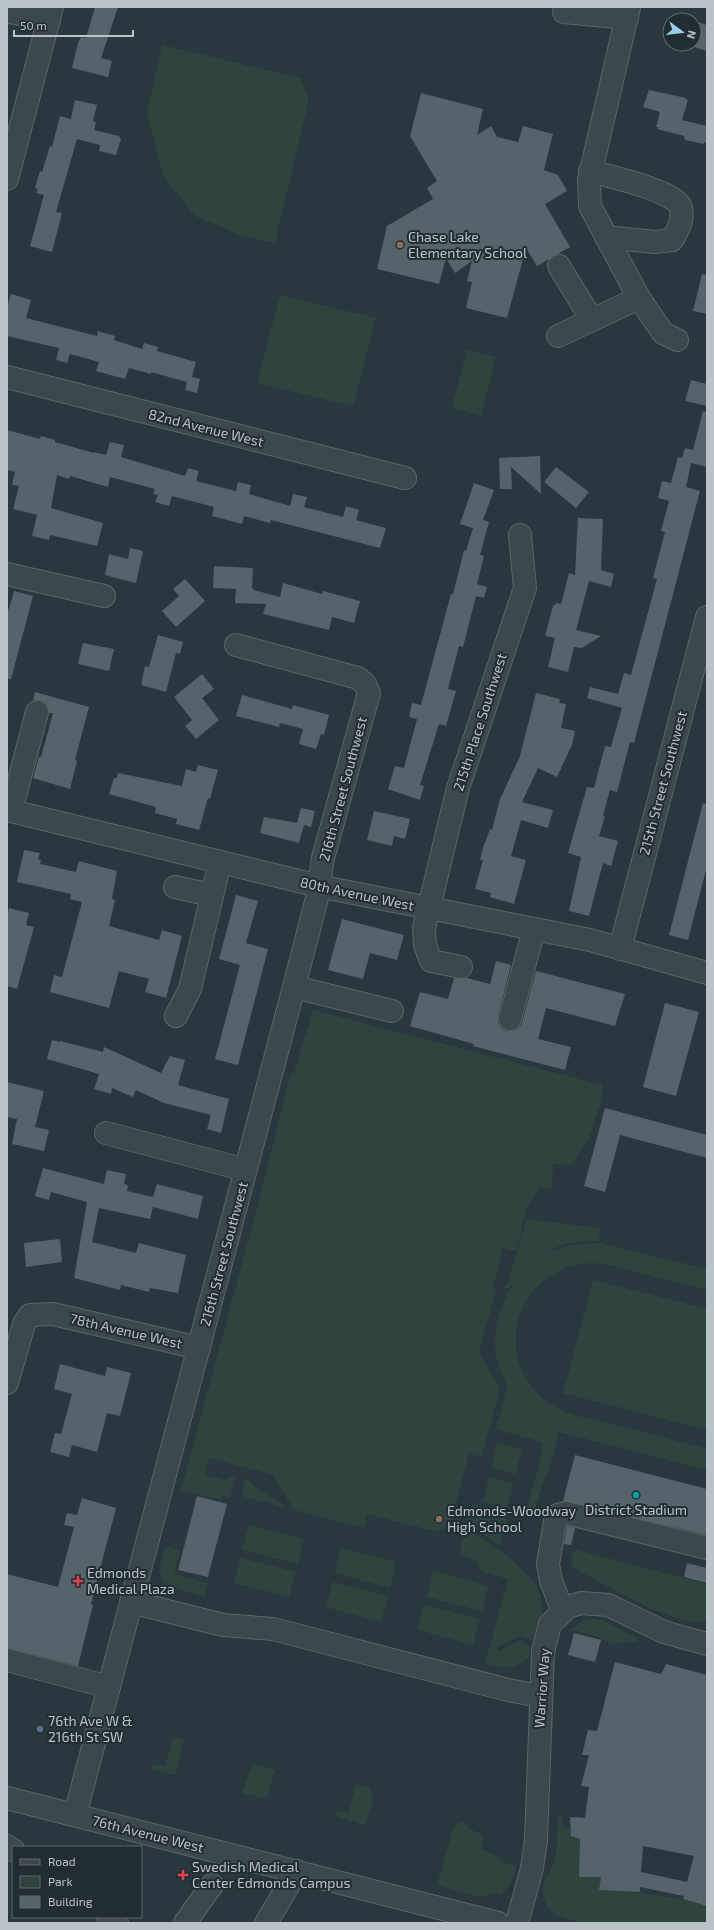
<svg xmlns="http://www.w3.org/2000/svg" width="714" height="1930" font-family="'Exo 2',sans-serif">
<rect width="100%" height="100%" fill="#29373e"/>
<g fill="#2f443f">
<path d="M162,45L300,78L309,99L275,243L242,236L195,216L163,176L147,112Z"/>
<path d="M280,295L376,318L353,406L257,383Z"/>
<path d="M467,350L496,357L481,416L452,408Z"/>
<path d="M313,1010L602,1085V1099L588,1141L571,1165L553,1164L552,1189L540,1187L527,1208L516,1251L503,1248L493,1287L496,1289L479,1353L500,1388L482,1457L469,1454L450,1525L438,1532L367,1514L364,1528L294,1510L272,1474L209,1458L205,1475L224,1480L235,1476L230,1497L222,1495L221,1500L181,1490L261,1193L291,1073H294Z"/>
<path d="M526,1219L600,1228L599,1241C583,1242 560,1242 548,1253C564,1245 581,1243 600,1243L707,1269V1290C685,1285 662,1279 640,1273C622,1268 602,1261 583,1264C514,1273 491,1361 548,1402C564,1415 588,1418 607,1423C641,1431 674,1440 707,1449V1470L559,1432L549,1470L543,1483L534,1512L526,1511L543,1449H541L542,1442L495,1429C499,1416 505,1401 506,1388C507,1382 500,1371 498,1365C490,1333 499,1304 517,1278L508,1289L502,1288L508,1283Z"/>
<path d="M593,1280L707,1309V1430L563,1393Z"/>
<path d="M497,1443L522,1449L516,1474L491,1468Z"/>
<path d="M489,1477L513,1483L507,1508L483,1502Z"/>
<path d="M246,1478L254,1486L283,1505V1507L241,1496Z"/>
<path d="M472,1504L508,1514L500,1544L498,1545L467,1521Z"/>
<path d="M249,1525L304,1539L298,1564L242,1550Z"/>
<path d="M466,1527C491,1545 543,1574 543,1609C543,1614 535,1632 533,1641L521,1636L497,1647L499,1651L520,1640L531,1647L529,1658C513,1670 503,1669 485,1664L508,1579L480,1571L476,1560L459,1554Z"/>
<path d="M165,1546L180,1550L174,1574L208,1583L204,1597L164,1584C157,1571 161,1560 165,1546Z"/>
<path d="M341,1548L396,1562L390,1588L335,1573Z"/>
<path d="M576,1550L707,1584V1618C704,1620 701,1622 698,1622C668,1623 599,1581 571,1566L572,1555Z"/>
<path d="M240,1558L296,1572L289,1597L234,1583Z"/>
<path d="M433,1571L489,1586L482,1611L427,1597Z"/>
<path d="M333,1582L388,1596L381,1622L326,1607Z"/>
<path d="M424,1605L480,1619L473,1645L418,1630Z"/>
<path d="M594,1619L605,1621L637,1638V1641L611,1644L598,1637L577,1631H569L584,1620Z"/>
<path d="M175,1737L183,1740L184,1742L176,1774L174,1775L153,1770L151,1768L154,1764L165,1766L173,1738Z"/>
<path d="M252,1764L275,1770L267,1799L242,1793Z"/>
<path d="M356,1784L371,1788L373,1800L366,1824L364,1825L334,1815L337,1811L348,1813Z"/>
<path d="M558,1817H563V1827H571V1836L580,1839L579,1877H601L599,1890C636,1892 672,1895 707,1906V1923H582L555,1915L546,1905L542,1891L544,1882L553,1865L556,1851Z"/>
<path d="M464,1822L470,1829L483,1835L481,1849L503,1859L502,1862L517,1866L510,1885L499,1896L497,1893L480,1897L437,1885L453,1828L456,1824Z"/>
</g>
<g fill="#55646a" fill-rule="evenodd">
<path d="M95,7H118L101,58L112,61L108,77L72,68L78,43L81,37L86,38Z"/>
<path d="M694,21L707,25V51L694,47Z"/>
<path d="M649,90L686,98V99L688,100L682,120L707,126V143L704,142V144L685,140L684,136L657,129L658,127H656L660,112L643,107Z"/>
<path d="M421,93L483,109L477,135L491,126L497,137L518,142L523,126L553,134L544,170L558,175L567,191L545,204L570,247L537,266L526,248L507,318L466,308L472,282L467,281L472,261L455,273L446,258L439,284L377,269L387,226L433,199L427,188L437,181L410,136Z"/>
<path d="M75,100L97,105L93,121L96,122L94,130L119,136L121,139L116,155L99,151L100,145L77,139L56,212L62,213L52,252L30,246L44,195L36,193L38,189L35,188L40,171L42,172L50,146L52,147L60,116L71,119Z"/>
<path d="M702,274L707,275V314L693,311Z"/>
<path d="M11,294L31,300L26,318L97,336L98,331L115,336L114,340L142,349L144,343L158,347L157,351L196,362L192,377L200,379L197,393L185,390L187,382L151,372V374L129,368L125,379L96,371L99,362L70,354L67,363L56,360L59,348L7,336V308Z"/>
<path d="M691,380L707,384V406L685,401Z"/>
<path d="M703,411L707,412V467L691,463L686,487L700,491L634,743L630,742L617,792L610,790L603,816H605L599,836L618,841L611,866L603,863L589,916L569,911L581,857L568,853L587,787L594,788L605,746L611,747L622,708L587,698L590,687L618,694L624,673L631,675L657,579L653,578L665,532L661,531L669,501L658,498L662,481L671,483L678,457L682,458L685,448L693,450Z"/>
<path d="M7,430L40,439L41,436L55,440V442L94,453V452L106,455L110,442L124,445L121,457L185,476L188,468L199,471L196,481L236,491L238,482L251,485L249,494L290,506L293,494L307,497L304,507L343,517L346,506L359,510L356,520L386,528L380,548L271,520L270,523L244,516L242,524L212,516L214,507L172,496L169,506L155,502L158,495L153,494L155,489L110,477L108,487L70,476L69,479L57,475L51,508L103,523L97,546L50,535L49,540L32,536L37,515L13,509L19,486L12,485L15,472L7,470Z"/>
<path d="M540,456L541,494L511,467L512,489H500L499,458Z"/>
<path d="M556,467L589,492L576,508L544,482Z"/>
<path d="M474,483L494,490L483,520L489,522L480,555L484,556L477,584L487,587L484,598L476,596L463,647L459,646L448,689L456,691L446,726L439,724L420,785L424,786L420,800L388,789L395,766L404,768L417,719L409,717L412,703L421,705L451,594H453L464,550L466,551L473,528L460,524Z"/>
<path d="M578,518L603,519L601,570L614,574L611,587L589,581L576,630L601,636L582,648L574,647L568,672L548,667L555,638L545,636L553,606L557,603L561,604L569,573L575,575Z"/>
<path d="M130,548L143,551L136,583L105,575L109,554L128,559Z"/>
<path d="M214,566L253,568L252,588L254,590L280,597L283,583L322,594L323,591L360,601L354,623L332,617L329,630L263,614L266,604L235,603L236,589L213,588Z"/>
<path d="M185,579L205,601L176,627L162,611L179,596L173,589Z"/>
<path d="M14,591L33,596L11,679H7V608L9,609Z"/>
<path d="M158,635L183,642L180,654L176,653L166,692L141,685L145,666L149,667Z"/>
<path d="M83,643L114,649L109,671L78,664Z"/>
<path d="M202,674L214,689L202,698L219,720L196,739L185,726L192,720L174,697Z"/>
<path d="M35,692L89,707L75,760L77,761L70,789L33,778L39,757H41L53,713H49L45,703L40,700H33Z"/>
<path d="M536,693L560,699L559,703L566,704L561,728L575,731L572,745L557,777L538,768L522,802L553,810L548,828L521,820L511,856L526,860L514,904L490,897L491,893L475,889L483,860H480L483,848L490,829L492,830L500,799L520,756Z"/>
<path d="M242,695L292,709L293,705L329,715L324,735L321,734L316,749L299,744L303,729L280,723L279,727L236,716Z"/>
<path d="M198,765L218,770L210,799L208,798L199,830L176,824L177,819L155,813L156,807L109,794L114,778H117L118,773L182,786L186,769L196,772Z"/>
<path d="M703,803L707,804V866L688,940L669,935Z"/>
<path d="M301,808L315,811L311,827L304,825L299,843L260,833L264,817L297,823Z"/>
<path d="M374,811L410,819L405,839L394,836L392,846L367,840Z"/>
<path d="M24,850L40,853L38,859L41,860L40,864L76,872L79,861L117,871L112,899L115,900L109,926L159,940L162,930L182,936L166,998L145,992L149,979L119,971L109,1008L50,992L54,975L62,977L82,902L70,899L71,894L17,882Z"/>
<path d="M236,895L258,901L246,943L268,949L238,1065L215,1059L240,965L219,959Z"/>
<path d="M9,908L29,913L26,925L34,927L17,989L7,986V917Z"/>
<path d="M342,919L404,935L397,960L370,953L363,979L328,970Z"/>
<path d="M496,961L511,965L498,1016V1023L501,1028L506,1031H514L519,1028L522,1023L536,971L625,994L615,1026L546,1008L538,1039L571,1047L565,1070L473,1046L474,1044L410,1026L420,992L448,999L454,978H467L490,984Z"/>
<path d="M665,1003L699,1012L676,1096L643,1087Z"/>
<path d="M52,1040L60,1042V1041L103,1052L104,1047L161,1073L170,1056L185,1060L178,1085L229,1099L221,1133L207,1129L211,1115L164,1103L136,1090L133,1097L112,1088L111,1094L94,1089L99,1074L47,1059Z"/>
<path d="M7,1082L44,1091L35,1127L49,1130L44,1151L12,1144L17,1119L7,1117Z"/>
<path d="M605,1108L707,1135V1158L620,1135L605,1192L584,1186Z"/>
<path d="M43,1168L104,1184L107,1170L126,1174L124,1184L128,1185L127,1191L153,1197L157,1184L203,1196L198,1219L153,1207L150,1219L99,1208L92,1242L136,1253L139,1243L186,1255L178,1293L150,1288L149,1292L121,1285L120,1290L74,1278L87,1202L51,1192L49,1200L35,1196Z"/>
<path d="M60,1239L62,1262L26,1267L24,1243Z"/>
<path d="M60,1364L105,1376L107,1367L131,1373L120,1416L107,1413L97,1452L72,1445L69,1457L50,1452L55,1433L61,1434L72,1394L54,1389Z"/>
<path d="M575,1455L707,1489V1535L563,1501Z"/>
<path d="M197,1496L227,1504L208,1577L178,1570Z"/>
<path d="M82,1498L116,1508L91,1604L93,1605L78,1666L7,1648V1574L58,1587L74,1527L64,1525L67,1513L77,1515Z"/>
<path d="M567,1526L575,1528L571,1545L564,1544Z"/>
<path d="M687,1563L707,1568V1583L684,1577Z"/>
<path d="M574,1633L601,1640L595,1662L568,1655Z"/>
<path d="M615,1662L661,1674L666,1664L707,1675V1906L683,1899L684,1896L640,1887V1892L599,1890L601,1877H579L580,1839L571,1836L570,1817L585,1818L589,1787L581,1786L589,1755H582L588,1730L597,1731ZM643,1846L694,1856L687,1882L641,1872Z"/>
</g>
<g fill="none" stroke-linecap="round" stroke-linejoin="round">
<g stroke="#5b666b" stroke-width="24">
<g id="minor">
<path d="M629,7L589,180L590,206L639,298L663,333L677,340"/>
<path d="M7,11L49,21"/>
<path d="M564,12L627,18"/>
<path d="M590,171C607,176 677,191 681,208C684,220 678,231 672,240L655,242L606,237"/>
<path d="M7,179L52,7"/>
<path d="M559,266L592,320"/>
<path d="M558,336L639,298"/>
<path d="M7,377L405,478"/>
<path d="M7,574L104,596"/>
<path d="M7,810L323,887L590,940L707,973"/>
<path d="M11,811L37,712"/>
<path d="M175,887L211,895"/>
<path d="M620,949L707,617"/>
<path d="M461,967L431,961L425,945L424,928L458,788L525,588L520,535"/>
<path d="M294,987L392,1011"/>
<path d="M176,1016L190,989L220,862"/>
<path d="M510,1019L534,929"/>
<path d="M106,1133L246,1170"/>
<path d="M7,1383L24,1324L30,1315L53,1314L199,1348"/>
<path d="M131,1602L223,1625L273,1629L508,1690L540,1696"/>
<path d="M563,1612L551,1581L548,1564L555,1521L558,1515L566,1513L707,1548"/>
<path d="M7,1660L109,1687"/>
<path d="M7,1798L498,1923"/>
<path d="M75,1815L294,987L317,898L323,858L369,693L365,684L358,678L236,645"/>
<path d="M7,1846L13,1850"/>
<path d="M108,1917L117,1923"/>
<path d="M185,1923L212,1885"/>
<path d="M266,1923L297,1871"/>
<path d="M517,1923L532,1868L536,1840L543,1652L550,1624L568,1607L581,1603L608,1605L664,1632L707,1644"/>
</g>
</g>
<use href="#minor" stroke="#3d484e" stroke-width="22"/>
</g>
<g fill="#8d6e63" stroke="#222d33" stroke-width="1.5">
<circle cx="400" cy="245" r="4"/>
<circle cx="439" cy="1519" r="4"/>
</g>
<circle fill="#0f9aa8" stroke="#222d33" stroke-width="1.5" cx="636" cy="1495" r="4"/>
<g fill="#e0444e" stroke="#222d33" stroke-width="1.5">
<path d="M76 1575h4v4h4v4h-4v4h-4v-4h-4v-4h4z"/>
<path d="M181 1869h4v4h4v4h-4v4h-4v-4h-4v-4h4z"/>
</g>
<circle fill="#5c6f8a" stroke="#222d33" stroke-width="1.5" cx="40" cy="1729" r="4"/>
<g text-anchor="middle" stroke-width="4" stroke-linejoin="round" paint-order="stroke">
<g font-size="14" fill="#b9c3c8" stroke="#222d33" text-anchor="start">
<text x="408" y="242">Chase Lake<tspan x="408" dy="16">Elementary School</tspan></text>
<text x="636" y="1515" text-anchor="middle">District Stadium</text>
<text x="447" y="1516">Edmonds-Woodway<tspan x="447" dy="16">High School</tspan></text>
<text x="87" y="1578">Edmonds<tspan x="87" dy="16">Medical Plaza</tspan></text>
<text x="48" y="1726">76th Ave W &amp;<tspan x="48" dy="16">216th St SW</tspan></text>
<text x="192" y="1872">Swedish Medical<tspan x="192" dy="16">Center Edmonds Campus</tspan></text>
</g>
<g font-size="14" fill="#b9c3c8" stroke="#222d33">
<text transform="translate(206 428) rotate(14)" y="5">82nd Avenue West</text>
<text transform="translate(480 722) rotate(-72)" y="5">215th Place Southwest</text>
<text transform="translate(663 783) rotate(-75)" y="5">215th Street Southwest</text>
<text transform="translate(343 789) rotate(-75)" y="5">216th Street Southwest</text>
<text transform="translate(357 894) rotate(12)" y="5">80th Avenue West</text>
<text transform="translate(224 1254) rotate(-75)" y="5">216th Street Southwest</text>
<text transform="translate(126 1331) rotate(13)" y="5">78th Avenue West</text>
<text transform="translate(542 1688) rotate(-86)" y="5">Warrior Way</text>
<text transform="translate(148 1834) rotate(14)" y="5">76th Avenue West</text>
</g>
</g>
<rect width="714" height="1930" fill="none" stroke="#b9c3c8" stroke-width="16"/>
<rect x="12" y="1846" width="130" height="72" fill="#222d33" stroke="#5e696f"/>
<rect x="20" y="1859" width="20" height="6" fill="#3d484e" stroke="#5e696f"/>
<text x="48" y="1866" font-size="12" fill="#b9c3c8">Road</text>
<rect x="20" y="1876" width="20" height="12" fill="#2f443f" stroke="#5e696f"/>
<text x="48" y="1886" font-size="12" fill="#b9c3c8">Park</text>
<rect x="20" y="1896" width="20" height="12" fill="#55646a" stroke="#5e696f"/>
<text x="48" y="1906" font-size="12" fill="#b9c3c8">Building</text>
<g transform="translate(682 32) rotate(105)"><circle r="19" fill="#222d33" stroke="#5e696f"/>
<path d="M0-3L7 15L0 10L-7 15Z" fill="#9bceeb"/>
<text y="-6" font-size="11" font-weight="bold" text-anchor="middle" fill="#b9c3c8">N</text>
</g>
<path d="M14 30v6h119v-6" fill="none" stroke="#b9c3c8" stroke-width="2"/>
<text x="20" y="30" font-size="12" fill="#b9c3c8" stroke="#222d33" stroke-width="3" paint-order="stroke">50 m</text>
</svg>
